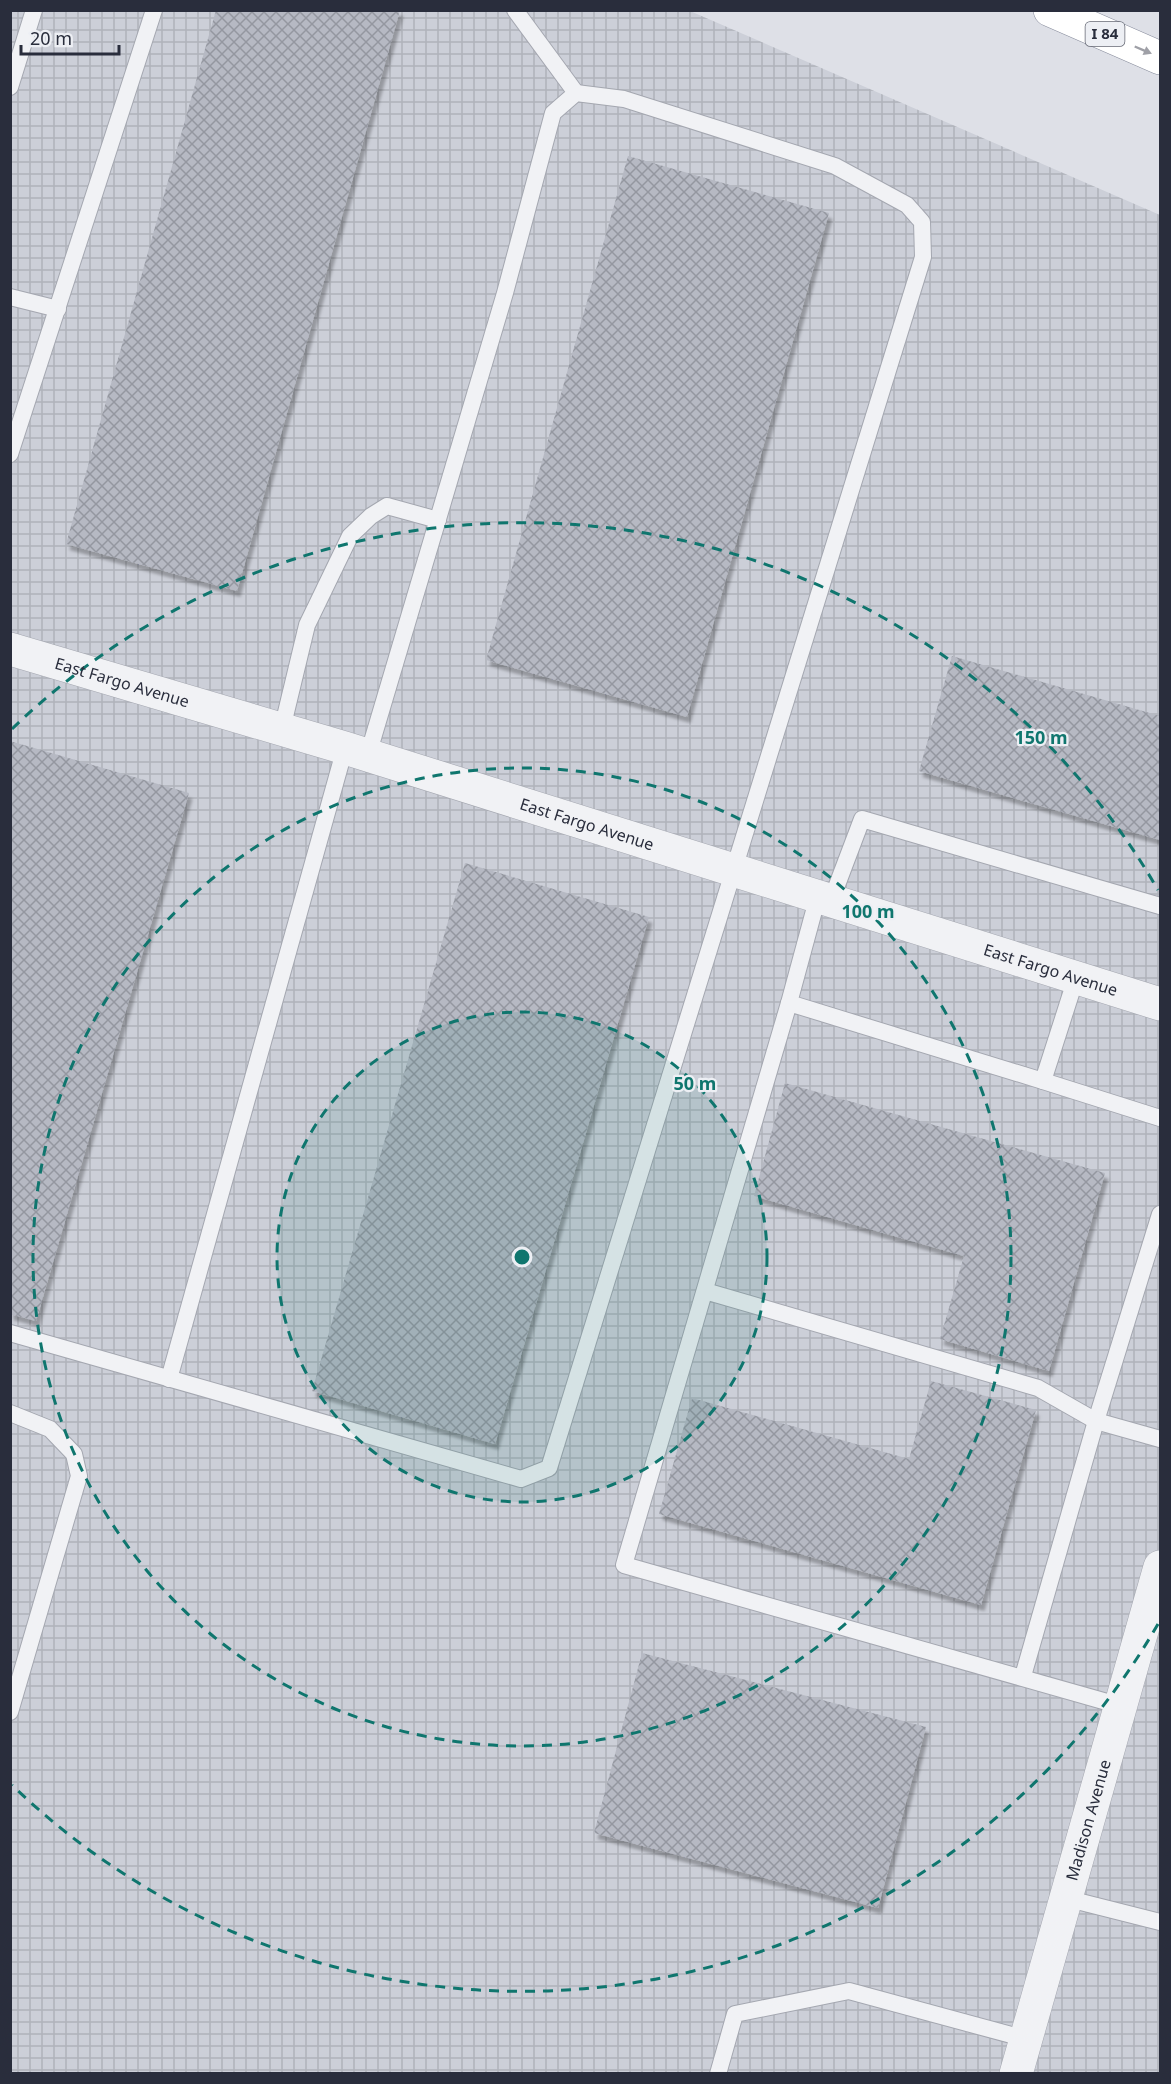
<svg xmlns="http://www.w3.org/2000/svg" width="1171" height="2084" font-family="'Noto Sans',sans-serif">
<defs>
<pattern id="industrial-grid" width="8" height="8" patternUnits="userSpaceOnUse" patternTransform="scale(1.5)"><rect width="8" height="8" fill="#cccfd8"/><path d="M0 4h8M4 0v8" fill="none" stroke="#afb2ba"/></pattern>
<pattern id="building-cross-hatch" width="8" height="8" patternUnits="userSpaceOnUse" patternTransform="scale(1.5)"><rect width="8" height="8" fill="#b6b9c3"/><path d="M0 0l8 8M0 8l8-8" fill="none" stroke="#9497a0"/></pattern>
<filter id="shadow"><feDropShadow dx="3.5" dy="6" stdDeviation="1.5" flood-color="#0004"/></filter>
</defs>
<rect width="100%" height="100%" fill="#dee0e7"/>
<path fill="url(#industrial-grid)" d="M11,11H690L1160,215V2073L11,2074Z"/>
<g fill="url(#building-cross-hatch)" filter="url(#shadow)">
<path d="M216,10H400L237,591L66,544Z"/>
<path d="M628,156L829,213L687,717L486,660Z"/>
<path d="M952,656L1160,716V840L919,771Z"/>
<path d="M10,741L189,793L36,1321L10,1314Z"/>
<path d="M465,863L649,917L495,1444L312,1391Z"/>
<path d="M785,1083L1105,1173L1049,1371L940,1339L964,1256L754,1196Z"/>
<path d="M931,1381L1036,1410L981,1605L659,1514L692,1398L909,1459Z"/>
<path d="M642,1653L926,1727L878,1908L594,1833Z"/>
</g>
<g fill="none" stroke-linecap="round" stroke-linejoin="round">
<g stroke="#a4a7b0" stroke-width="18">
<g id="service">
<path d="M515,10L576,93"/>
<path d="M10,87L34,10"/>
<path d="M10,297L58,309"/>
<path d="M10,454L154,10"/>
<path d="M282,729L307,625L350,536L371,516L387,506L438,520"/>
<path d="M818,896L789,1003L1043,1081L1076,978"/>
<path d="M831,901L862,819L1160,906"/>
<path d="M789,1003L624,1565L1121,1706"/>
<path d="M1043,1081L1160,1118"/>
<path d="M705,1291L1038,1388L1096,1421L1160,1439"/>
<path d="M10,1333L521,1479L549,1468L923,257L922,222L907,205L835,166L624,99L576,93L553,113L505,293L368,755"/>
<path d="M169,1379L345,748"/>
<path d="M10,1413L50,1429L74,1454L79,1476L10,1712"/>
<path d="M1023,1676L1096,1421L1160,1214"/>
<path d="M1065,1898L1160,1922"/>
<path d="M718,2074L735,2014L849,1991L1026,2039"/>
</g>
</g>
<g stroke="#a4a7b0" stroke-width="34">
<g id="minor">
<path id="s1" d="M10,649L345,748L1160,1004"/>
<path id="s2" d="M1016,2074L1160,1567"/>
</g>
</g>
<g stroke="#878c9c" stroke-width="34">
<path id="motorway" d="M1050,10L1160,58"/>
</g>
<use href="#service" stroke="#f1f2f5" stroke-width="16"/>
<use href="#minor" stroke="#f1f2f5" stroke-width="33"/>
<use href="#motorway" stroke="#fff" stroke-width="33"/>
</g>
<defs><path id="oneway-solid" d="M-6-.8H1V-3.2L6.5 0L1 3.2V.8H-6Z" transform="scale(1.5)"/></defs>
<use fill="#9fa0a7" href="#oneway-solid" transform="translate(1143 50) rotate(23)"/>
<circle cx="522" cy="1257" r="245" fill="#0f766e" fill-opacity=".12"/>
<g fill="none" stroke="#0f766e" stroke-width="3" stroke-dasharray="10 8">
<circle cx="522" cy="1257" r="245"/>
<circle cx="522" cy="1257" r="489"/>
<path d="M1158 1624A734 734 0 0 1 12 1785M12 729A734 734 0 0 1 1158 890"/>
</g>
<g text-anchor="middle" stroke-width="4.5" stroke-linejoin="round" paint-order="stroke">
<rect fill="#edeff4" stroke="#646773" stroke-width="1.5" x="1085.5" y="22" width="39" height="24" rx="4.5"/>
<g font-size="15" font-weight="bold" fill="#292d3c">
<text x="1105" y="39">I 84</text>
</g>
<g font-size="16" fill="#292d3c" stroke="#edeff4">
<text dy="6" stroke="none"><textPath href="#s1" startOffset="117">East Fargo Avenue</textPath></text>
<text dy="6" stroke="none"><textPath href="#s1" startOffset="603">East Fargo Avenue</textPath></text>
<text dy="6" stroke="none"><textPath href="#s1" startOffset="1089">East Fargo Avenue</textPath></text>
<text dy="6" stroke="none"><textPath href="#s2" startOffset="264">Madison Avenue</textPath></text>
</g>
</g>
<circle cx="522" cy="1257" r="9" fill="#0f766e" stroke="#edeff4" stroke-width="3"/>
<g font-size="18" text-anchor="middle" font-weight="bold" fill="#0f766e" stroke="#edeff4" stroke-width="4.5" stroke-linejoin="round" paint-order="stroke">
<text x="1041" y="744">150 m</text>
<text x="868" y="918">100 m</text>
<text x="695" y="1090">50 m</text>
</g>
<rect width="1171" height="2084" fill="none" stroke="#292d3c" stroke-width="24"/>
<path d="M21 45v9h98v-9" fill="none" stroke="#292d3c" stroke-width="3"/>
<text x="30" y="45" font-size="18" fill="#292d3c" stroke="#edeff4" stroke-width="4.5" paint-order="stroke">20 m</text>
</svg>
